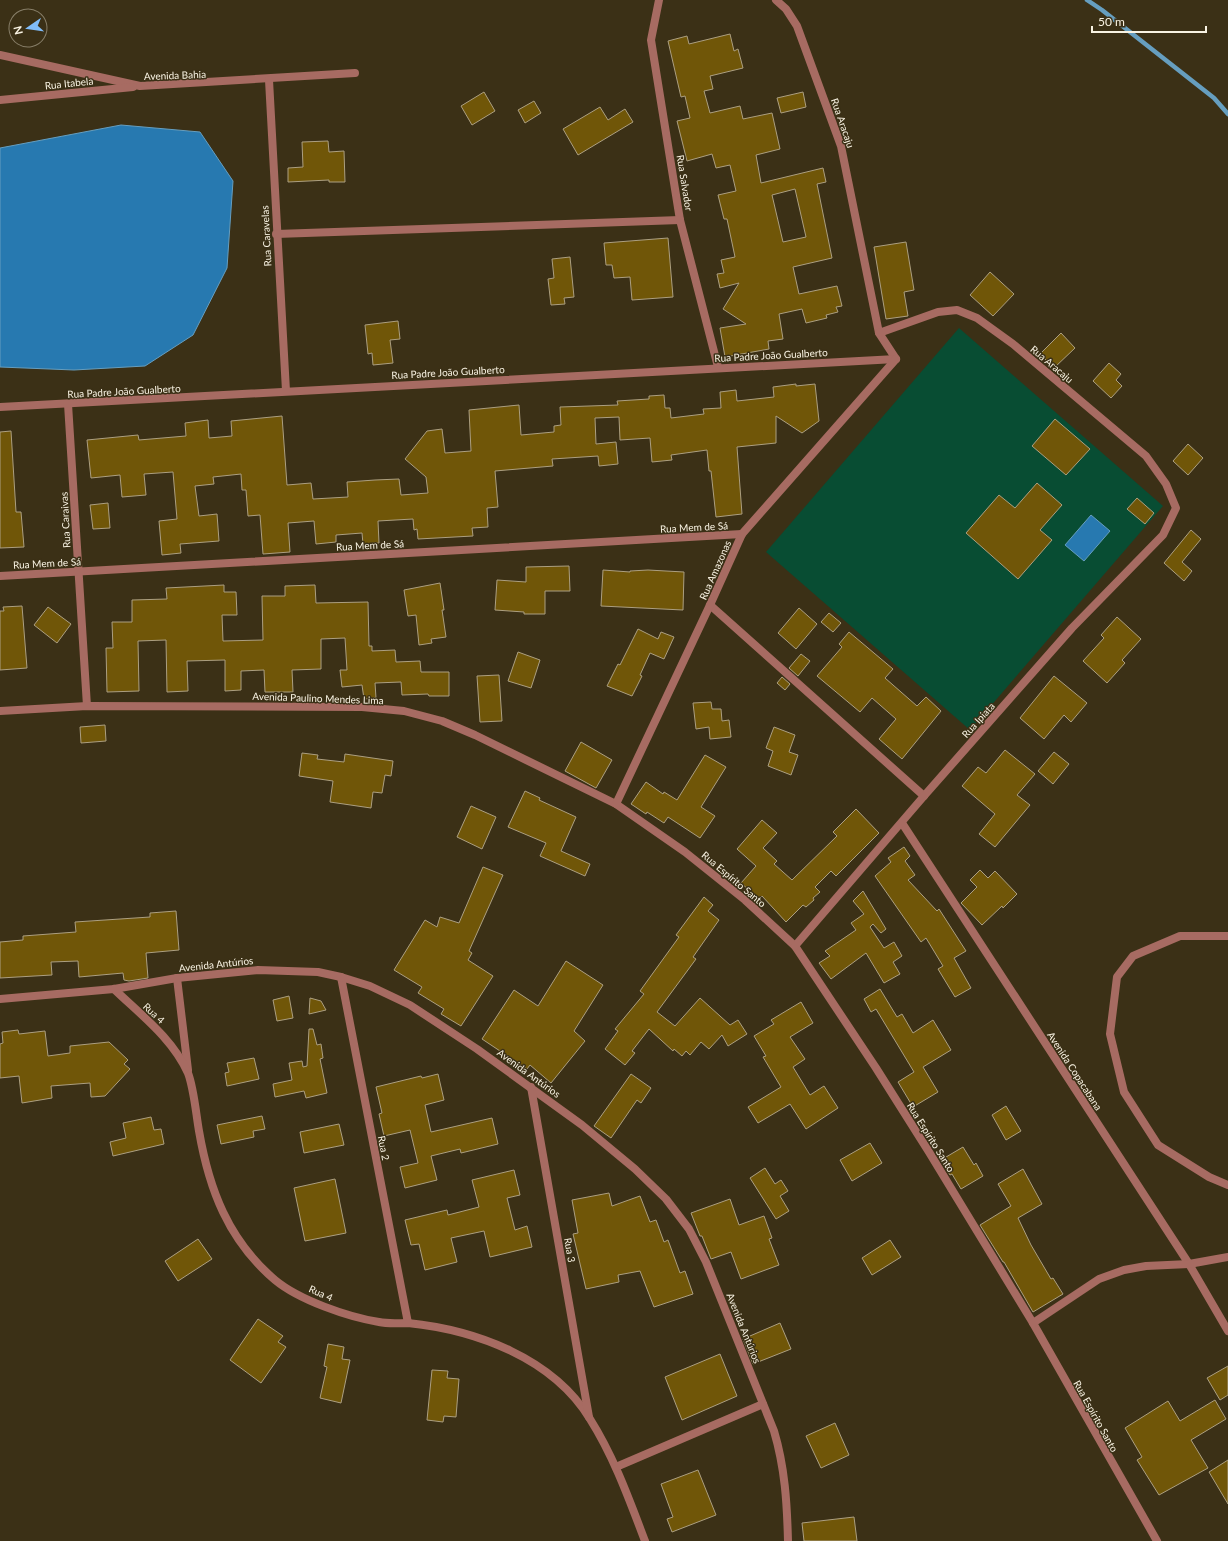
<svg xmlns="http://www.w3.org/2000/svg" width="1228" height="1541" font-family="Lato,sans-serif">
<rect width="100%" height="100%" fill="#3b3016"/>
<path fill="#084d33" d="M959,328L1163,506L970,730L766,552Z"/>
<g fill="#2779b0" stroke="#669ebf">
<path d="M121,125L200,132L233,181L227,268L193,335L145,366L74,370L0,367V148Z"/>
<path d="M1091,515L1110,531L1084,561L1065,545Z"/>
</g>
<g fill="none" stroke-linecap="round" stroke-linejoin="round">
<path stroke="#669ebf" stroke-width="4.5" d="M1087,0L1102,10L1214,98L1228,114"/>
</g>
<g fill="#705608" stroke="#ac9f81" fill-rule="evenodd">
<path d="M730,34L734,51L738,49L743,68L710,76L713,89L704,91L710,113L740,106L743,119L772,113L780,149L756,155L761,183L823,168L826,182L817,184L832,258L793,267L799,294L837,286L842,306L836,307L838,312L826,315L827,318L806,323L802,309L779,314L783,339L768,341L769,349L725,357L720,328L746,324L723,309L739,283L720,288L717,274L724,273L721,260L735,257L727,219H724L718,195L736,191L730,165L716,168L712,154L687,161L677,121L690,118L685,96L681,97L668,41L687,36L689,44ZM795,189L806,237L783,242L772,195Z"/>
<path d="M484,92L495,111L472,125L461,106Z"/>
<path d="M803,92L806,107L781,113L777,98Z"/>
<path d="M534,101L541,113L525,123L518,110Z"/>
<path d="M600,107L608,120L625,109L633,122L578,155L563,129Z"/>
<path d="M328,141L329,152L344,151L345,182H329V180L288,182V168L303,167L302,142Z"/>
<path d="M668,238L673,297L632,300L630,277L614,278L612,265H606L604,243Z"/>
<path d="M906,242L914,290L904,292L908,316L886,319L874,247Z"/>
<path d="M570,257L574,297L564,298L565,304L551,305L548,279L554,278L552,259Z"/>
<path d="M990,272L1014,294L993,316L970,295Z"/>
<path d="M398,321L400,339L390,340L393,363L373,365L372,353L368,354L365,325Z"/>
<path d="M1061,333L1075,348L1054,368L1040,354Z"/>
<path d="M1109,363L1121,374L1116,380L1122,386L1111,398L1093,381Z"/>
<path d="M796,384V386L815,384L819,421L802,433L776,416V443L737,447L742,514L716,517L711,471H709L707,450L671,455L672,460L652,462L650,438L620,440L619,417L595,418L596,444L616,442L618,464L599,466L598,456L552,459L553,466L495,471L498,507L487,508L488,527L472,528L473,536L418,539L417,529L414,530L413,519L378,521L379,543L363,544L362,533L336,535V542L316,544L314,521L288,523L290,552L263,554L260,515L248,516L246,490H242L241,474L213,477L214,484L195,486L199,516L217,514L219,541L180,544L181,553L162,555L159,521L177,519L173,472L144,474L146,495L122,497L120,475L91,478L87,440L138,435L139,440L186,436L185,423L208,420L209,438L232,436L231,421L282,416L287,485L311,483L313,499L348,497L347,482L375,480L399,479L401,495L428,493L426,477L405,459L427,431L442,429L445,453L471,451L469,410L519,405L521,435L554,432V426L561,425L560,407L618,405L617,401L649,399V396L664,395L665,408H670L671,418L704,414L703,409L721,408L720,392L736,390L737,401L774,397L773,387Z"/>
<path d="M1055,419L1090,449L1066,475L1032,446Z"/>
<path d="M11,431L16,512H21L24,547L0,548V432Z"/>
<path d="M1188,444L1203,458L1188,475L1173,461Z"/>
<path d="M1037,483L1062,505L1040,530L1052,540L1018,579L966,533L999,495L1015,508Z"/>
<path d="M1137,498L1154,513L1145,524L1127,509Z"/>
<path d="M108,503L110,528L93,529L90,505Z"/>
<path d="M1191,530L1201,539L1182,562L1192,571L1184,581L1164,563Z"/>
<path d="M569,566L570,591H545V614H524V612L495,610L497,580L526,582V567Z"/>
<path d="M603,570L630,572V571L648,570L684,572L683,610L601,606Z"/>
<path d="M440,583L444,610H442L446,637L431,639L432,643L419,645L416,615L408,616L404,590Z"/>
<path d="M224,585V592H236L237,615H222L223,641L263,640L262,596H285V586L315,585L316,603L368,602L369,646H372V651L395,650L396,662L420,661L421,672H449V696H429L428,694L402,695L401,682L375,683L376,698L364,699L362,685L342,687L340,670H347L345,638L321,639V669L292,670L293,692H265L264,670L241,671V690L225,691V660L187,661L188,691L167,692L166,640L138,641L139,691L107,692L106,648H113L112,622H132V600L167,599L166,588Z"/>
<path d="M22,606L27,668L0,670V611H4L3,607Z"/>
<path d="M48,607L71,624L57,643L34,625Z"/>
<path d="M799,608L817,624L796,649L778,633Z"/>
<path d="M829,613L841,623L833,632L821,622Z"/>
<path d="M1117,617L1141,639L1122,660L1125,663L1107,683L1083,661L1104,638L1101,635Z"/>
<path d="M638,629L658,639L661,632L674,637L664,659L650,653L640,675L642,676L632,696L607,686L618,664L620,665Z"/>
<path d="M849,632L893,669L885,678L917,706L926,697L941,711L902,759L879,739L896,719L872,698L860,712L817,676L842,647L839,644Z"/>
<path d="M518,652L540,660L531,688L508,681Z"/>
<path d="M801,654L810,661L798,676L789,668Z"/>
<path d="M499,675L502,721L480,722L477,676Z"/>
<path d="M1054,676L1087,703L1071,722L1064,715L1044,739L1020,718Z"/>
<path d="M782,677L790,684L785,690L777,683Z"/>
<path d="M711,702L712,709H721L722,721L729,720L731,737L710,739L709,727L696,729L693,703Z"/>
<path d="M105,725L106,741L81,743L80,727Z"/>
<path d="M774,727L795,735L789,752L798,755L791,775L768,766L773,751L766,748Z"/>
<path d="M581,742L612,760L596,788L565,771Z"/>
<path d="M1005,750L1035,774L1017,795L1030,805L995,847L979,834L995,814L962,786L978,767L986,773Z"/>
<path d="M1054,752L1069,764L1053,784L1038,771Z"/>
<path d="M302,753L318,755L317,759L344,762L345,754L393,761L391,776L385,775L382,793L373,792L371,808L330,802L333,781L299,776Z"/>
<path d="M705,755L726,767L701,807L715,816L700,838L668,817L664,823L647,812L646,814L631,804L646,782L663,794L664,792L677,800Z"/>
<path d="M525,791L540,798L539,800L576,817L561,851L590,864L585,876L540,856L546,843L508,827Z"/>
<path d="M471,806L496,817L482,849L457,837Z"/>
<path d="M856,809L879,833L836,876L831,871L815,887L820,892L813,898L814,900L806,907L803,905L786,922L762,896L759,899L741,883L756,866L737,849L762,820L777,833L763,848L777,861L774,864L792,880L837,836L833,832Z"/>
<path d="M904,847L910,856L905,861L915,875L908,880L937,911L939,909L966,951L954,958L971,988L955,997L938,969L943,966L926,938L921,942L875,876L891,862L888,858Z"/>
<path d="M483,867L503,875L469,951L472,953L468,960L493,976L461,1026L441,1014L444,1009L418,993L422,987L394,970L425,920L437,927L440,917L459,923Z"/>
<path d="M980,870L988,878L995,871L1017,894L1003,908L1002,906L982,925L961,903L977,887L970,880Z"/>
<path d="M863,891L886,929L881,933L873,924L870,927L884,948L894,942L902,956L893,962L900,974L884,983L866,953L831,979L819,963L830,956L825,951L856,930L851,923L864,914L853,901Z"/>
<path d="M704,897L713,905L708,911L719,920L693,957L696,959L657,1012L675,1026L700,998L730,1025L738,1020L747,1034L728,1046L722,1035L709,1049L701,1042L690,1055L686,1051L682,1056L674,1049L673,1051L649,1029L632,1051L635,1053L625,1065L605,1049L618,1031L615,1029L644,994L640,991L679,937L676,935Z"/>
<path d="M176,911L179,950L146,953L148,978L129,981L124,980L123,973L79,977L78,961L51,962L52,975L0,978V942L23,940V936L76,932L75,922L150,917V913Z"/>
<path d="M566,961L603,985L574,1031L585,1041L551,1083L530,1065L527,1069L482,1039L514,990L538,1006Z"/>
<path d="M880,989L897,1017L902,1014L913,1033L933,1020L951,1050L923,1067L938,1092L913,1107L898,1082L914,1072L876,1009L871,1012L864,999Z"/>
<path d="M289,996L293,1018L277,1021L273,1000Z"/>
<path d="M310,998L321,1001L326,1010L309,1014Z"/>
<path d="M801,1002L813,1023L790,1037L805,1059L793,1067L810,1095L824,1086L838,1108L806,1129L790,1104L758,1123L748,1107L781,1087L763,1057L766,1056L754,1036L774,1024L771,1020Z"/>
<path d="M309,1029H313L317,1045L321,1044L323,1058L320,1059L327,1093L306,1098L304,1091L275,1097L273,1084L292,1080L289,1063L302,1061L303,1067L307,1066Z"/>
<path d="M18,1030L19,1034L45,1031L48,1056L70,1053V1046L109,1042L128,1060L124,1064L130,1069L105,1096L91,1097L90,1083L51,1086L52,1098L22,1103L19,1076L0,1078V1044L3,1043L2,1032Z"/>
<path d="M254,1058L259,1079L227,1086L225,1073L229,1072L227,1063Z"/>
<path d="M438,1074L444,1100L425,1105L431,1132L492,1118L498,1144L461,1153L460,1149L431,1156L437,1180L405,1188L400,1167L418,1163L410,1130L384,1136L379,1114L382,1113L376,1087L421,1076L422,1078Z"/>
<path d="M631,1074L651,1088L641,1103L637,1100L611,1138L594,1126Z"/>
<path d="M1006,1106L1021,1131L1006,1140L992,1115Z"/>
<path d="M262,1116L265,1129L253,1131L254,1137L221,1144L217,1125Z"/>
<path d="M151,1117L154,1130L161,1129L164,1144L113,1156L110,1142L126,1138L123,1123Z"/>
<path d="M339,1124L344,1145L304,1153L300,1132Z"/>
<path d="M870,1143L882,1163L852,1181L840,1160Z"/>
<path d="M963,1147L974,1165L976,1163L983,1176L961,1189L952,1174L950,1175L941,1160Z"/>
<path d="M765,1168L775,1184L781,1180L788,1191L780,1196L789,1211L776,1219L750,1178Z"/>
<path d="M1023,1169L1042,1204L1018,1218L1031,1245L1051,1279L1053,1278L1063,1294L1033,1312L1004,1262H1003L980,1225L1011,1206L998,1184Z"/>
<path d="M514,1170L520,1195L507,1198L515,1230L527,1226L532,1247L490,1257L484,1231L451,1238L457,1262L425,1270L419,1244L411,1245L405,1220L447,1210L448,1215L479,1207L472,1180Z"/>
<path d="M335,1179L346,1233L305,1241L294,1188Z"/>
<path d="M609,1193L612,1206L640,1196L650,1222L656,1220L664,1242L668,1240L680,1273L685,1271L693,1294L654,1307L640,1271L618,1275L619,1282L586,1289L573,1234L578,1233L572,1200Z"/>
<path d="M730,1199L739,1225L764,1216L772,1238L769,1239L779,1265L741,1279L731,1252L711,1259L702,1236H700L691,1213Z"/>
<path d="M198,1239L212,1259L178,1281L165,1261Z"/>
<path d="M890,1240L901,1257L872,1275L862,1258Z"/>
<path d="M258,1319L283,1336L278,1342L286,1347L261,1383L230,1360Z"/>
<path d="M780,1323L791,1349L753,1364L743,1339Z"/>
<path d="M328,1344L344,1347L342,1359L350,1360L341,1403L320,1398L327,1367L324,1366Z"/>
<path d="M720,1354L737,1396L682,1420L665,1377Z"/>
<path d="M1228,1366V1395L1220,1400L1207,1378Z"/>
<path d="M432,1370L448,1371L447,1378L459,1379L456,1417L444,1416L443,1422L427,1420Z"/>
<path d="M1215,1400L1226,1419L1191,1440L1208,1468L1159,1495L1137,1460L1142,1457L1125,1428L1168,1401L1180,1421Z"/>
<path d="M835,1423L849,1455L821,1468L806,1436Z"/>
<path d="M1228,1460V1504L1209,1472Z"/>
<path d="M698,1470L716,1515L672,1532L667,1519L673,1517L661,1484Z"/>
<path d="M854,1517L857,1541H804L802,1523Z"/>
</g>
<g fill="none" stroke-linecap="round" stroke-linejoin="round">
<g stroke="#a76b62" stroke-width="8">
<path d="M659,0L651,40L680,220L718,367"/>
<path d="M776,0L786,9L797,26L841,146L879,333L896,359"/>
<path d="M0,55L140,86L355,73"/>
<path d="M269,80L286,391"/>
<path d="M0,100L133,87"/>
<path d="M276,234L680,220"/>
<path d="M68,404L87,706"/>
<path d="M0,407L896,359"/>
<path d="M0,576L742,534"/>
<path d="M710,605L924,796"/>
<path d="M0,711L87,706L362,707L404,711L442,721L475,735L616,804L685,852L745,900L795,946L876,1068L929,1152L1033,1323L1157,1541"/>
<path d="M616,804L710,605L742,534L896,359"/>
<path d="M902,823L1189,1264L1228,1331"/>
<path d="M1228,936H1180L1133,956L1117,977L1110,1034L1124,1092L1158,1145L1209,1177L1228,1185"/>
<path d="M795,946L924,796L1072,628L1163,535L1176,508L1166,484L1146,456L1013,344L977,318L957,310L938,312L879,333"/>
<path d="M341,977L408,1323"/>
<path d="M177,978L188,1070"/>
<path d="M114,989C141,1015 172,1038 188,1073C194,1089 196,1114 199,1131C209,1189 228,1240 275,1280C299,1300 348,1317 379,1322C388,1324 398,1323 408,1323C476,1330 553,1358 590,1419C614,1457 629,1499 645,1541"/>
<path d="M0,999L114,989L177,978L258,970L318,972L341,977L370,986L410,1005L477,1049L582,1125L635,1169L666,1199L689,1229L706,1262L774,1431C785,1468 787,1503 788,1541"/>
<path d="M531,1087L589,1417"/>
<path d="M1033,1323L1099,1279L1124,1270L1146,1266L1189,1264L1228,1257"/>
<path d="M616,1467L763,1404"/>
</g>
</g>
<g text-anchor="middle" stroke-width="3" stroke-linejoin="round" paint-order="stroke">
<g font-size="10" fill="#f9f3e3" stroke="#3b3016">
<text transform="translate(175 75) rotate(-2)" y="4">Avenida Bahia</text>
<text transform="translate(69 83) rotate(-6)" y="4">Rua Itabela</text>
<text transform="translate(843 123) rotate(71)" y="4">Rua Aracaju</text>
<text transform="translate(685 183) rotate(81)" y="4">Rua Salvador</text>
<text transform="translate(266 236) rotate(-93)" y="4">Rua Caravelas</text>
<text transform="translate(771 355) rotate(-3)" y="4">Rua Padre João Gualberto</text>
<text transform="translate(1052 364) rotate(40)" y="4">Rua Aracaju</text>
<text transform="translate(448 372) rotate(-3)" y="4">Rua Padre João Gualberto</text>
<text transform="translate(124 391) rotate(-3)" y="4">Rua Padre João Gualberto</text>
<text transform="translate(65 520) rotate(-93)" y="4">Rua Caraivas</text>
<text transform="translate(694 527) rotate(-3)" y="4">Rua Mem de Sá</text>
<text transform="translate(370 545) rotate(-3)" y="4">Rua Mem de Sá</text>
<text transform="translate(47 563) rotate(-3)" y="4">Rua Mem de Sá</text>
<text transform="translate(715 570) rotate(-66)" y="4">Rua Amazonas</text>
<text transform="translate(318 698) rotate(2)" y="4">Avenida Paulino Mendes Lima</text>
<text transform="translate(978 720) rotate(-48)" y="4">Rua Ipiata</text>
<text transform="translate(734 879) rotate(40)" y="4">Rua Espírito Santo</text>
<text transform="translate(216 964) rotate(-6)" y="4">Avenida Antúrios</text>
<text transform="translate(154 1013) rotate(43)" y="4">Rua 4</text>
<text transform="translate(1075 1071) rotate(57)" y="4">Avenida Copacabana</text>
<text transform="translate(529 1073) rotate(36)" y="4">Avenida Antúrios</text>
<text transform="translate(931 1137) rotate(58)" y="4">Rua Espírito Santo</text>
<text transform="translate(384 1148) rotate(79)" y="4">Rua 2</text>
<text transform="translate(570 1250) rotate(80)" y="4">Rua 3</text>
<text transform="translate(321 1293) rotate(24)" y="4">Rua 4</text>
<text transform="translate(744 1328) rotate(68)" y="4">Avenida Antúrios</text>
<text transform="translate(1096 1416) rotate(61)" y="4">Rua Espírito Santo</text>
</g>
</g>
<g transform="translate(28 28) rotate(257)"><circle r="19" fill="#3b3016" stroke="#877e68"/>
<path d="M0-3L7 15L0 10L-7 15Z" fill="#80bdfa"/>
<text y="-6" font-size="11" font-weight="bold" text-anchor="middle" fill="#f9f3e3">N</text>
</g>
<path d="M1092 26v6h114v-6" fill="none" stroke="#f9f3e3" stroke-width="2"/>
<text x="1098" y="26" font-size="12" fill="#f9f3e3" stroke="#3b3016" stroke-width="3" paint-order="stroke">50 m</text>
</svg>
